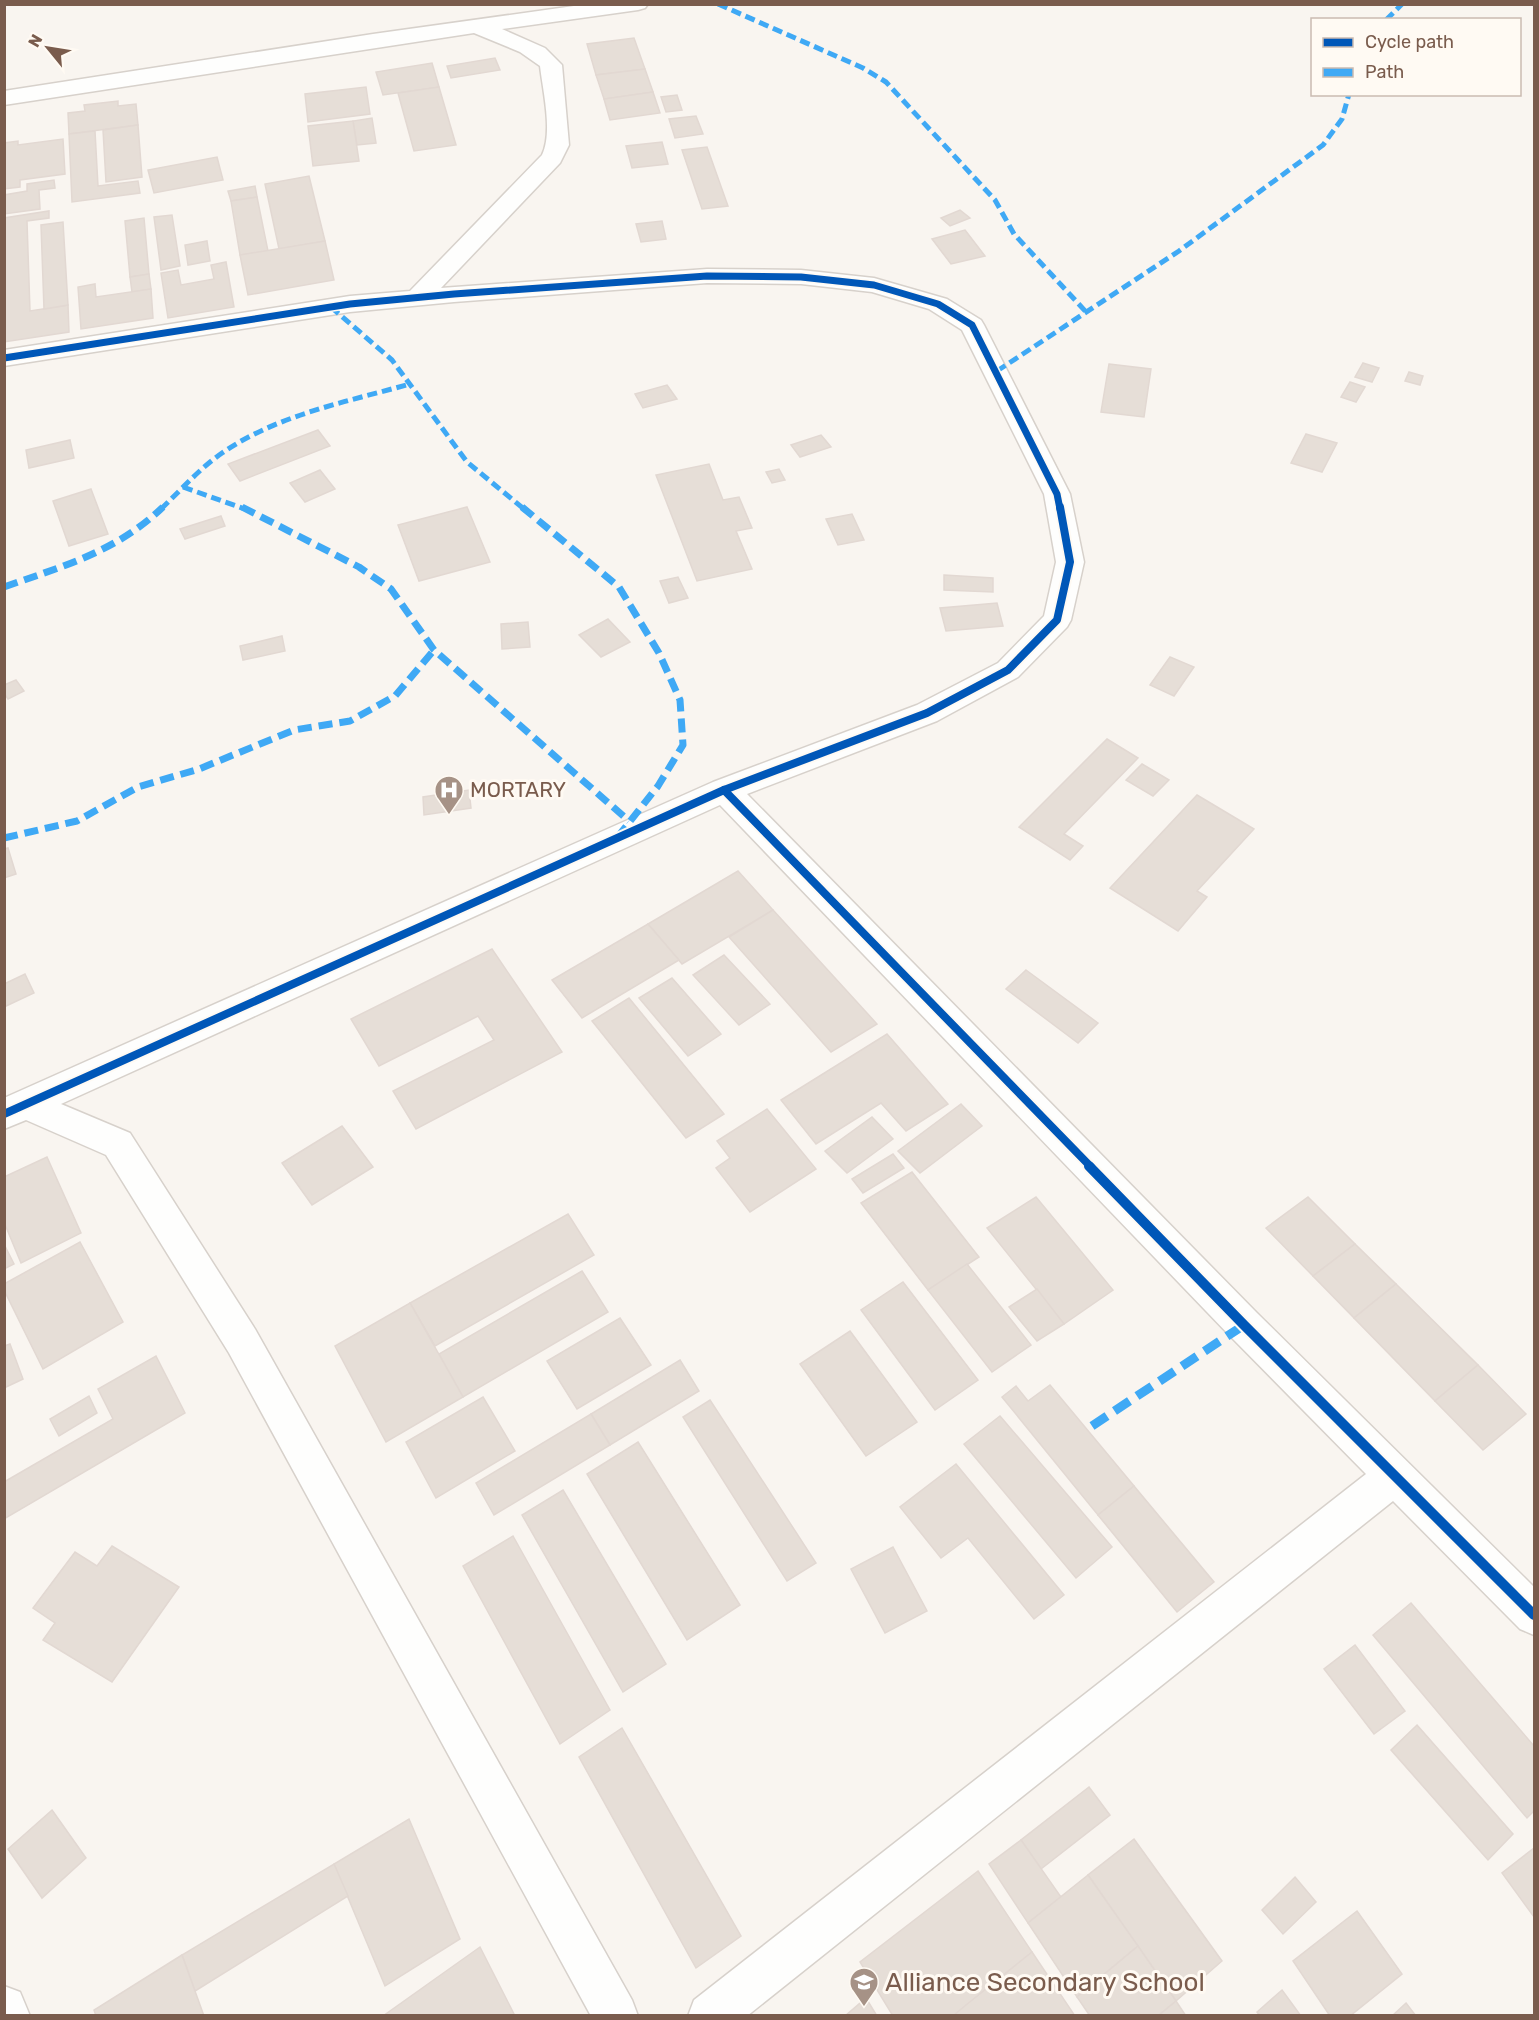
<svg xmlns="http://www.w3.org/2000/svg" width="1539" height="2020" font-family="Rubik,sans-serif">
<rect width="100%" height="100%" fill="#f9f5f0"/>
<g fill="#e6ded7" stroke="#e2d8d2" stroke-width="1.5">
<path d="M634,38L645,69L596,75L587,44Z"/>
<path d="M495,58L500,70L451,78L447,66Z"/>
<path d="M432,63L439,87L383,95L376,72Z"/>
<path d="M645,69L653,92L604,99L596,75Z"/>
<path d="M366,87L370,114L308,122L305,94Z"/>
<path d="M439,87L456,145L414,151L398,93Z"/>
<path d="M653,92L660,113L610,120L604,99Z"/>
<path d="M677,95L682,110L666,112L661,97Z"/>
<path d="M118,101V106L136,104L138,125L69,134L68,113L85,111L84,105Z"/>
<path d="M696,116L703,134L675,138L669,119Z"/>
<path d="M372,118L376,143L357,145L353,121Z"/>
<path d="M353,121L359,161L313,166L308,126Z"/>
<path d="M138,125L142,177L106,182L103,130Z"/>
<path d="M95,131L98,186L138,181L140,193L72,202L69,134Z"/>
<path d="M63,139L65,174L20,180V187L4,189V143L18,141V145Z"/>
<path d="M662,142L668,164L632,168L626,146Z"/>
<path d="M707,147L728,206L702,209L682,150Z"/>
<path d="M217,157L223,180L154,193L148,170Z"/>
<path d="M309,176L325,241L279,249L265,184Z"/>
<path d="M54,180L55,188L39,190L40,209L4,214V195L27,191V184Z"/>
<path d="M255,186L257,197L231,201L228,191Z"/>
<path d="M257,197L268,251L240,255L231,201Z"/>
<path d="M960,210L970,218L950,226L941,218Z"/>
<path d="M49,211V218L27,221L30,311L68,305L69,332L4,342V218Z"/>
<path d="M172,215L180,266L161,270L154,217Z"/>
<path d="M144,218L149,274L130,277L125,221Z"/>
<path d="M662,221L666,239L641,242L636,224Z"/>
<path d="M63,222L68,305L44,309L41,225Z"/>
<path d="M965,230L985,256L951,264L932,239Z"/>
<path d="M207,241L210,261L188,265L185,245Z"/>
<path d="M325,241L334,280L248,295L240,255Z"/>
<path d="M226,262L234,307L168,318L161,273L178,270L181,285L214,279L211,265Z"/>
<path d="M149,274L151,289L132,292L130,277Z"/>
<path d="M95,284L96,297L151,289L153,318L81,329L78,287Z"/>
<path d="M1363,363L1379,368L1372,382L1355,377Z"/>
<path d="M1109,364L1151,369L1144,417L1101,412Z"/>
<path d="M1409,372L1423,376L1420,385L1405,381Z"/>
<path d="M1350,382L1365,387L1356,402L1341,397Z"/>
<path d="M667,385L677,399L643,408L635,394Z"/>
<path d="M318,430L330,446L240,481L228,464Z"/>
<path d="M1306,434L1337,443L1322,472L1291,463Z"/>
<path d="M821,435L831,447L800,457L791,445Z"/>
<path d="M70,440L74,458L29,468L26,450Z"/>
<path d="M709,464L723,500L739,497L752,528L736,531L752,569L697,581L656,475Z"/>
<path d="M779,469L785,480L772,483L766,472Z"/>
<path d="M320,470L335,489L305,502L290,483Z"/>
<path d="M91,489L108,534L69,546L53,501Z"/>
<path d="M467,507L490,562L419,581L398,525Z"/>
<path d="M852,514L864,540L838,545L826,519Z"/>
<path d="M221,516L225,526L185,539L180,529Z"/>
<path d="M944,575L993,578V592L944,590Z"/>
<path d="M678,577L688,598L669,603L660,581Z"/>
<path d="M997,603L1003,626L946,631L940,608Z"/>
<path d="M608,619L630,642L601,657L579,635Z"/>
<path d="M528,622L530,647L502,649L501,624Z"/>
<path d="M282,636L285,651L243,660L240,646Z"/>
<path d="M1170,657L1194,667L1174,696L1150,685Z"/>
<path d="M16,680L24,691L8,699L4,693V685Z"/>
<path d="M1107,739L1138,758L1064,834L1083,846L1070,860L1019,827Z"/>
<path d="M1142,764L1169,780L1153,796L1126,780Z"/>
<path d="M469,790L471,808L424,815L423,797Z"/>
<path d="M1197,795L1254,829L1197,891L1207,897L1178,931L1110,888Z"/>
<path d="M8,848L16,874L4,878V849Z"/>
<path d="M738,871L773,910L682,964L648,924Z"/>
<path d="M773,910L877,1024L831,1052L729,937Z"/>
<path d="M648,924L679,960L582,1018L552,980Z"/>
<path d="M492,949L562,1052L416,1129L393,1091L494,1040L478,1016L379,1066L351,1019Z"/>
<path d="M724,955L770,1004L739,1025L693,975Z"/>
<path d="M1026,970L1098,1023L1078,1043L1006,989Z"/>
<path d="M25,974L34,993L4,1007V984Z"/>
<path d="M672,978L721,1034L688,1056L639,998Z"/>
<path d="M629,998L724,1114L686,1138L592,1021Z"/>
<path d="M887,1034L948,1104L906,1131L881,1103L816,1144L781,1100Z"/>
<path d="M961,1104L982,1126L920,1173L898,1151Z"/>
<path d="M767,1109L816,1169L750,1212L716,1168L730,1158L717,1141Z"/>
<path d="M872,1117L893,1139L847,1173L825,1151Z"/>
<path d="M342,1126L373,1167L312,1205L282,1163Z"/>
<path d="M893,1154L904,1168L863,1193L852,1179Z"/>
<path d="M47,1157L81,1233L21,1263L4,1222V1177Z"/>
<path d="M912,1172L979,1257L928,1290L861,1203Z"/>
<path d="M1036,1197L1113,1290L1064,1324L987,1228Z"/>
<path d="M1308,1197L1355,1244L1313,1276L1266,1228Z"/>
<path d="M568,1214L594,1255L435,1346L410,1303Z"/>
<path d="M80,1242L123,1322L43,1369L4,1290V1284Z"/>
<path d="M4,1244L14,1264L4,1269Z"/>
<path d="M1355,1244L1396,1284L1354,1318L1313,1276Z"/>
<path d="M967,1264L1031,1345L992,1372L928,1290Z"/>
<path d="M582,1271L608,1312L463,1397L439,1354Z"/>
<path d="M903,1282L978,1380L935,1410L861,1310Z"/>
<path d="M1396,1284L1478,1365L1435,1401L1354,1318Z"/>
<path d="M1037,1289L1064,1324L1037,1341L1009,1307Z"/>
<path d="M410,1303L463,1397L386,1442L335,1346Z"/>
<path d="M620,1318L651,1365L577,1409L547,1361Z"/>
<path d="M850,1331L917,1422L866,1456L800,1364Z"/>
<path d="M10,1344L23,1379L4,1388V1346Z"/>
<path d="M156,1356L185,1413L4,1519V1482L113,1419L98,1389Z"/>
<path d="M680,1360L699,1391L610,1445L591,1414Z"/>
<path d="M1478,1365L1526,1414L1483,1450L1435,1401Z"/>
<path d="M1050,1385L1134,1486L1098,1515L1002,1397L1016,1386L1028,1401Z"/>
<path d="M89,1396L97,1413L59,1436L50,1419Z"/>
<path d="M483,1397L515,1451L436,1498L406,1442Z"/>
<path d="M710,1400L816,1563L787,1581L683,1417Z"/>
<path d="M591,1414L610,1445L494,1515L476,1483Z"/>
<path d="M1000,1416L1112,1547L1076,1578L964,1444Z"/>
<path d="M638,1442L740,1605L687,1640L587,1474Z"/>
<path d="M956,1464L1064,1595L1034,1619L968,1538L941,1558L900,1507Z"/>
<path d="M1134,1486L1214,1582L1177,1612L1098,1515Z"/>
<path d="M563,1490L666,1664L623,1692L522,1515Z"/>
<path d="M513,1536L610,1710L560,1744L463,1566Z"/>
<path d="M112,1546L179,1587L112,1682L43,1640L55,1623L33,1608L75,1552L97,1566Z"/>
<path d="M893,1547L927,1611L885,1633L851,1569Z"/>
<path d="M1411,1603L1534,1746V1811L1527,1818L1373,1635Z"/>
<path d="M1355,1645L1405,1711L1374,1734L1324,1669Z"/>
<path d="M1417,1725L1513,1834L1488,1860L1391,1750Z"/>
<path d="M622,1728L741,1936L696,1968L579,1757Z"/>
<path d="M1089,1787L1110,1815L1041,1869L1021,1840Z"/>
<path d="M52,1810L86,1858L42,1898L8,1849Z"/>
<path d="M409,1819L460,1939L385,1986L334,1864Z"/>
<path d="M1134,1839L1222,1961L1176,2001L1088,1875Z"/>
<path d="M1021,1840L1061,1897L1028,1923L989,1864Z"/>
<path d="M1534,1848V1917L1502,1873Z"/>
<path d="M334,1864L348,1896L195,1991L182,1955Z"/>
<path d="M978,1871L1032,1952L953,2016H893L860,1962Z"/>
<path d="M1088,1875L1138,1946L1077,1997L1028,1923Z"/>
<path d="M1295,1877L1316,1902L1283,1934L1262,1910Z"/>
<path d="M1357,1911L1402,1974L1350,2016H1330L1293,1961Z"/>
<path d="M1138,1946L1176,2001L1158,2016H1090L1077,1997Z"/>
<path d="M480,1947L515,2016H383Z"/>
<path d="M1032,1952L1075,2016H953L966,2005Z"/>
<path d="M182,1955L204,2016H96L94,2010Z"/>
<path d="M1282,1990L1301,2016H1260L1257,2012Z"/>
<path d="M866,1998L877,2016H845Z"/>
<path d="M1176,2001L1186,2016H1158Z"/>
<path d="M1406,2003L1416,2016H1392Z"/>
</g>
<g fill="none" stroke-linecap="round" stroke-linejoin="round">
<g stroke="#d7d1cb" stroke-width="3">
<g id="minor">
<path d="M588,4H648L645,8L638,10L502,29L545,48L562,65L569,145L560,163L441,288L707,269L801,270L874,278L947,299L981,320L984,325L1070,494L1084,562L1071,620L1067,627L1018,677L937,721L747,794L1257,1313L1534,1587V1635L1520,1629L1393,1501L747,2016H688L694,2000L1366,1474L1231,1337L720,805L61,1104L130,1133L255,1329L632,2000L638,2016H591L229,1353L106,1155L26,1120L4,1129V1098L713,782L917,705L998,663L1044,616L1056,562L1044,494L962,330L929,309L872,292L801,284L707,283L454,302L350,312L4,366V350L350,296L410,291L542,155C553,132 543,92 540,66L520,52L474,33L4,105V91L373,34Z"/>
<path d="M4,1986L20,1992L30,2016H4Z"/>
</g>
</g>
<use href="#minor" fill="#fefefd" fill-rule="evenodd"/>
<g stroke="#3fa9f5" stroke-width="5" stroke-dasharray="10 5" stroke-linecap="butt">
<path d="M718,4L863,68L886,82L995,200L1014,234L1088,314"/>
<path d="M1386,20L1402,4"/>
<path d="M331,307L392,360L467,462L524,509"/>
<path d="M997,371L1179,251L1323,145L1342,119L1349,94"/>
<path d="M183,487L245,509"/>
<path d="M161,509C181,490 199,469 222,453C277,415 346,402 410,384"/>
</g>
<g stroke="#3fa9f5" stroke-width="7" stroke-dasharray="14 7" stroke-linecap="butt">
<path d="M242,507L359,567L391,589L434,650L629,821"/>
<path d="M522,507L619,587L659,653L680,700L683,745L658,786L620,834"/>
<path d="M4,587C63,566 116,552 163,507"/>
<path d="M4,838L77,821L138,787L199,769L294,730L350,721L395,696L434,650"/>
</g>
<path stroke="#3fa9f5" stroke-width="9" stroke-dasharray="18 9" stroke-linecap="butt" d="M1092,1426L1244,1325"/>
<g stroke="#fffaf3" stroke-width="10">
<path id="cycleway-far2" d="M4,358L350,304L454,294L707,276L801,277L874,285L938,304L972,325L1057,494L1060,509"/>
</g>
<g stroke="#fffaf3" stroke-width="12">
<g id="cycleway-far1">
<path d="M724,790L1091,1167"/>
<path d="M4,1114L724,790L927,713L1008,670L1057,620L1070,562L1060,507"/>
</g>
</g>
<g stroke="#fffaf3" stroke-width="14">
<path id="cycleway" d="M1089,1166L1244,1325L1534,1615"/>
</g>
<use href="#cycleway-far2" stroke="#0057b8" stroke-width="7"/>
<use href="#cycleway-far1" stroke="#0057b8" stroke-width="8"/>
<use href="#cycleway" stroke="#0057b8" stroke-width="10"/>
</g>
<defs>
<g id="hospital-pin" transform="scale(1.5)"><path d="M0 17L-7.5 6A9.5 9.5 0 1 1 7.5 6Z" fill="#a69286" stroke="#fffaf3"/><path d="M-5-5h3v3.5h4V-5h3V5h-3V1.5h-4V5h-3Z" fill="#fff"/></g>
<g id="school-pin" transform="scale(1.5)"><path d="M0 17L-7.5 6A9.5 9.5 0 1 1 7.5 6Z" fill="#a69286" stroke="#fffaf3"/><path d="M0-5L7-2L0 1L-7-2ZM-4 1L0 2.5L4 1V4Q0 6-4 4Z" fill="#fff"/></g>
</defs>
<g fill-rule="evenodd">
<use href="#hospital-pin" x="449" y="790"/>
<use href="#school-pin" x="864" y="1982"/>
</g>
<g text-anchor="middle" stroke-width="6" stroke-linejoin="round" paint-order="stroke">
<g font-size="21" fill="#7a5c4d" stroke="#fffaf3" text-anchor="start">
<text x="470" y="797">MORTARY</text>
</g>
<g font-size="26" fill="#7a5c4d" stroke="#fffaf3" text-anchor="start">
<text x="885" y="1991">Alliance Secondary School</text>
</g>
</g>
<rect width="1539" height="2020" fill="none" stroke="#7a5c4d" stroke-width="12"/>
<rect x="1311" y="18" width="210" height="78" fill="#fffaf3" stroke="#cabbb1" stroke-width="1.5"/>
<rect x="1323" y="38" width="30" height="9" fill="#0057b8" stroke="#cabbb1" stroke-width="1.5"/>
<text x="1365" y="48" font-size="18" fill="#7a5c4d">Cycle path</text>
<rect x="1323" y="68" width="30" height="9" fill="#3fa9f5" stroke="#cabbb1" stroke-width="1.5"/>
<text x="1365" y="78" font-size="18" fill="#7a5c4d">Path</text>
<g transform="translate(48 48) rotate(300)" stroke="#fffaf3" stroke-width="4.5" paint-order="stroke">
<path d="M0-4.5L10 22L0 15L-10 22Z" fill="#7a5c4d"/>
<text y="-9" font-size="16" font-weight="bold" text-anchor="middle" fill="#7a5c4d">N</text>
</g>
</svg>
